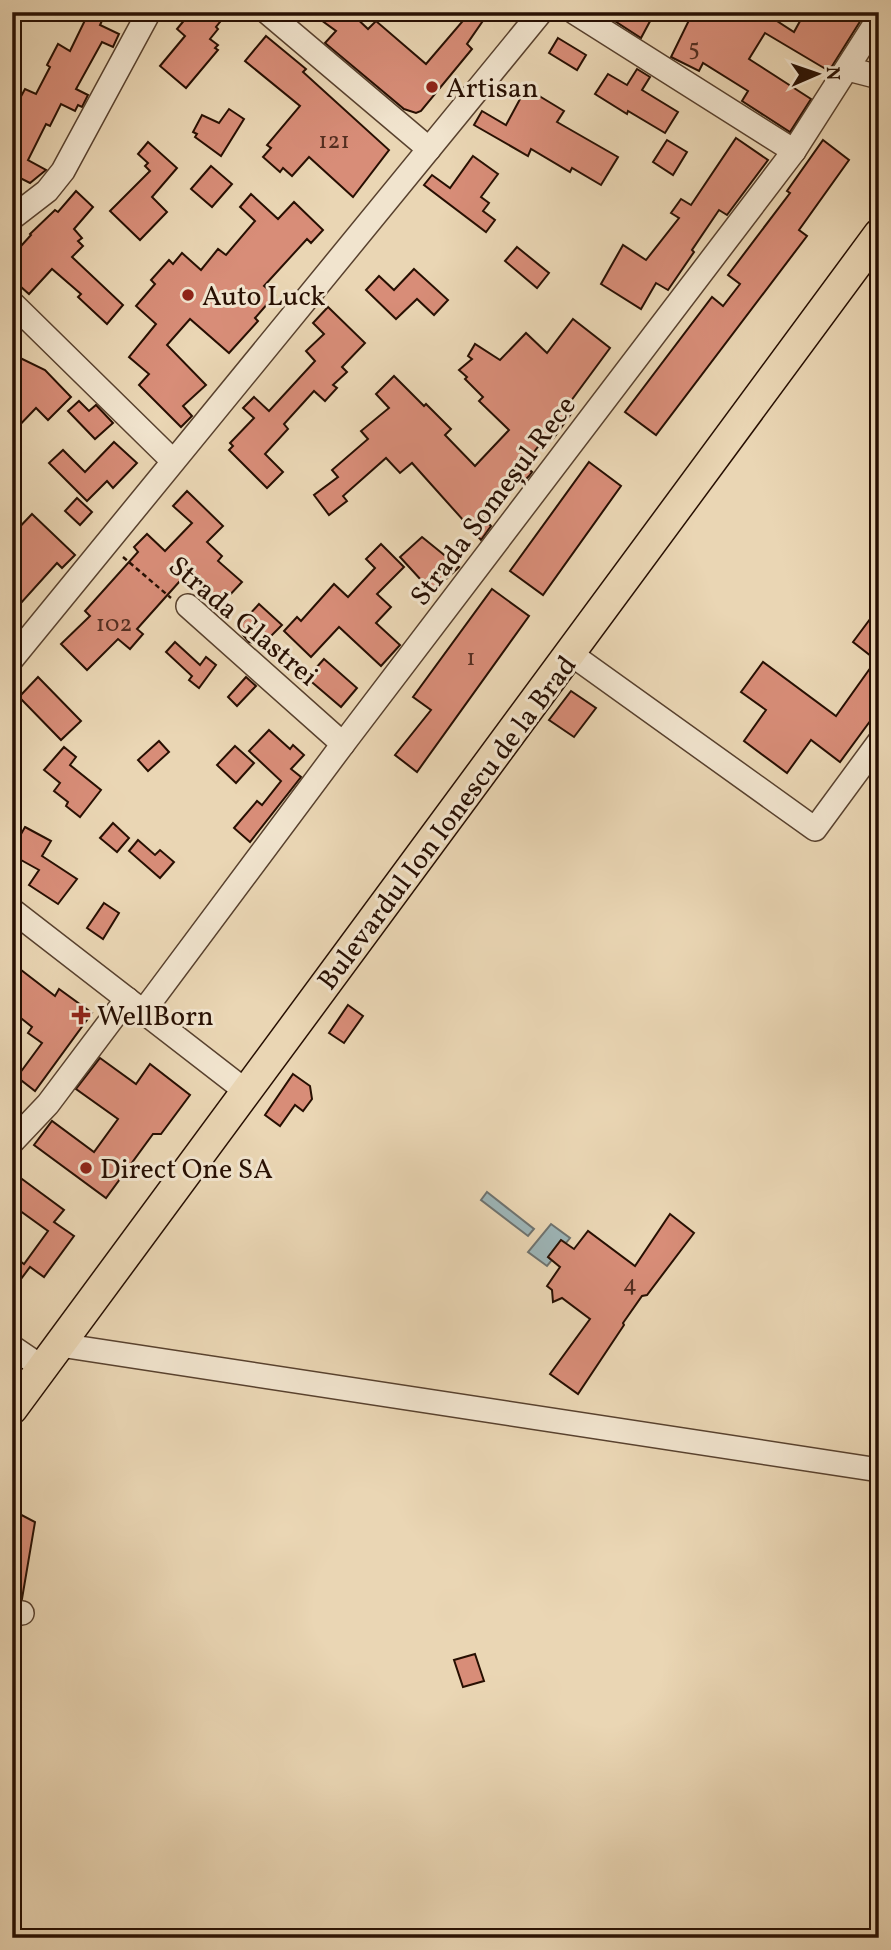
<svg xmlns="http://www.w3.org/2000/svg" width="891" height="1950" font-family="Vollkorn,serif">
<rect width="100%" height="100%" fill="#ead6b4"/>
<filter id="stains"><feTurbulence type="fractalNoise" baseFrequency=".00286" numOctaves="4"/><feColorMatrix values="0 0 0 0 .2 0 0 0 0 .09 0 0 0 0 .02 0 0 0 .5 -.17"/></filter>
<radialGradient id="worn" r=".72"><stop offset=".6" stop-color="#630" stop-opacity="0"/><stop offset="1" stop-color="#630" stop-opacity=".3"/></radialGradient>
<g fill="#9db6b9" stroke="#6e7370" stroke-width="2">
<path d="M487,1192L534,1229L528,1236L481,1200Z"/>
<path d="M551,1224L570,1238L566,1243L561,1240L548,1257L552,1260L547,1266L528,1252Z"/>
</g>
<g fill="#d88d78" stroke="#270f02" stroke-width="2">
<path d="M89,12H106L100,25L119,34L113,47L102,42L76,89L88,95L82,107L78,105L75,111L61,104L50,126L46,124L28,160L46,170L30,183L12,174V113L25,89L36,94L50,67L47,65L58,44L70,51Z"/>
<path d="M191,12H228L216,27L218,29L210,39L218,45L215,48L218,50L186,88L160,66L185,36L177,29Z"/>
<path d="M310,12H350L368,29L376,21L426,64L462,22L448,12H489L467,44L472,49L421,111L416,113L404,109L325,43L336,31Z"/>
<path d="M601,12H655L641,38Z"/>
<path d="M693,12H763L794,32L805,12H866L829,71L765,33L749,59L811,99L790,132L742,101L748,91L703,63L699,71L671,57Z"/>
<path d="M266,36L306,69L303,72L389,150L353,197L309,157L292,176L283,168L280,172L263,157L271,148L267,145L300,106L245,61Z"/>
<path d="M558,38L586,55L577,70L549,53Z"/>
<path d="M637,69L650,77L642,90L678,112L665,133L628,111L627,114L595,94L608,74L627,85Z"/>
<path d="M526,88L564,111L557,122L618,157L601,185L572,168L570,172L531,149L528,156L474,125L482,111L506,125Z"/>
<path d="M229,109L244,119L221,156L195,137L197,134L193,132L202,115L219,123Z"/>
<path d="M736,138L768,160L727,215L719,210L692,250L694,252L668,290L656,283L641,309L601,284L623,245L646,260L679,218L671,213L681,199L691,205Z"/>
<path d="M667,140L687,152L673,175L653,162Z"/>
<path d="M823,140L849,160L799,230L807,236L656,435L625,412L712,297L723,306L740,284L728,275L790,193L787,191Z"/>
<path d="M148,142L177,168L152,197L167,212L140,240L110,211L150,171L145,166L148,163L138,154Z"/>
<path d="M473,156L498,174L481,197L489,203L483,211L495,220L486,232L424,185L432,175L450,188Z"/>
<path d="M211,166L232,184L212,207L191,189Z"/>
<path d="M76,191L93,207L74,229L82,238L78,241L83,246L72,257L123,305L107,324L78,297L81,294L52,269L29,294L12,279V256L31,235L30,234L55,210L58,212Z"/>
<path d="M251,194L278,219L294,202L323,230L311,243L307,239L264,286L275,295L255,318L258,321L229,353L190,319L167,345L206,385L183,406L192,416L181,427L139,385L149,374L129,357L156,324L136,306L155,284L151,280L169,260L173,264L182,253L201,270L218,249L226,255L255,221L240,207Z"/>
<path d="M517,247L549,273L537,288L505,261Z"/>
<path d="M414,269L448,300L434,315L417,299L396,319L366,290L379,276L394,290Z"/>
<path d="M328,307L365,343L342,367L347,372L333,385L337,388L325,401L314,391L284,424L288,429L265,454L283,472L267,488L229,450L233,446L230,443L254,418L243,408L254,397L269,411L315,361L306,351L324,334L313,323Z"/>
<path d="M573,319L610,348L565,409L571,414L553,439H544L524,465L532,472L529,476L521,484L517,480L481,515L491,526L481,540L412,463L400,473L386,458L343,496L347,501L329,515L314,495L338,477L332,470L368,439L361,431L389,408L376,394L394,376L424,406L426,404L451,429L445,435L475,466L509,430L479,401L483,397L465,379L467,377L459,370L472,359L468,356L475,344L500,360L526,333L547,353Z"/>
<path d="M12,354L45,370L71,397L48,420L36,408L12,433Z"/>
<path d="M79,401L89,411L96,405L113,423L95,439L68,411Z"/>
<path d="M114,442L137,463L113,488L107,481L87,501L49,463L63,450L85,472Z"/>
<path d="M589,462L621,486L543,595L510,571Z"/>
<path d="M187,491L223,526L207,542L222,556L218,561L242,582L226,599L221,594L217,598L188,572L137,629L143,634L130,649L118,639L87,670L61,644L90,616L85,611L138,552L134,547L147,534L165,551L192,523L173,506Z"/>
<path d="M77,498L92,512L80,525L65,511Z"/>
<path d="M32,514L75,555L62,568L57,563L12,613V535Z"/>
<path d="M422,537L459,567L432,592L400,557Z"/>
<path d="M381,544L404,567L377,594L391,607L376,623L400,645L381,666L339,627L311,657L284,631L297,617L301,621L334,584L348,597L375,568L366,559Z"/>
<path d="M492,589L529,616L417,772L395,755L431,710L413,697Z"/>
<path d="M259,604L282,625L263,644L249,642L237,628Z"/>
<path d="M879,607V709L840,762L811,740L787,773L744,741L766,710L741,692L763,662L836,716L876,660L853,642Z"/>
<path d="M175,642L200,665L206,657L216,665L199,688L189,680L192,676L166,652Z"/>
<path d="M324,659L357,688L341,707L307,678Z"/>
<path d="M38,677L81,721L61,740L19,697Z"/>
<path d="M246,677L256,686L237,706L228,697Z"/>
<path d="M571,691L596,708L574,737L549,720Z"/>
<path d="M269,730L290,749L293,745L304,755L291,769L301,777L250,842L234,828L257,801L262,805L281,781L249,751Z"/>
<path d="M159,741L169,752L148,771L138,760Z"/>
<path d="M235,746L254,763L236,783L217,765Z"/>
<path d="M64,747L76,757L70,765L101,790L80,817L66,806L68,802L54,791L60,783L44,770Z"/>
<path d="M113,823L129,838L117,852L100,838Z"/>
<path d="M25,827L51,841L42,856L77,879L58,904L29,885L39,870L12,855V850Z"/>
<path d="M138,840L155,855L160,850L174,862L160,878L129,851Z"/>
<path d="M104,903L119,913L103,939L87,928Z"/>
<path d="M12,963L55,996L59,989L92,1013L35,1091L17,1077L42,1043L28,1033L32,1027L12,1011Z"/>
<path d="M348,1005L363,1016L344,1043L329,1033Z"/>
<path d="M100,1058L136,1084L150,1064L190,1095L161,1134H153L106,1198L34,1145L52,1121L94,1152L118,1119L76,1089Z"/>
<path d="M293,1074L310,1086L312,1099L303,1111L295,1105L280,1126L265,1115Z"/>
<path d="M22,1179L64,1210L54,1222L74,1236L44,1277L30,1267L12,1291V1255L24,1264L48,1231L12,1205V1192Z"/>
<path d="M670,1214L694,1233L647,1295L642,1296L623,1323L624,1325L578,1394L550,1374L590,1319L562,1298L553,1302L552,1290L547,1286L560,1267L548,1257L561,1240L574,1249L588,1231L635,1266Z"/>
<path d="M12,1510L35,1522L22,1599L12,1598Z"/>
<path d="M475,1654L484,1681L463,1687L454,1660Z"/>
</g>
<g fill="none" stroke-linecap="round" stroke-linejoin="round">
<g stroke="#58412e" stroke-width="26">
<g id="minor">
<path d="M267,12L429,149"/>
<path d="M574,12L794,151"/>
<path d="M848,69L879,77"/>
<path d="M12,218L47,191L63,171L149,12"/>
<path d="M12,303L173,461"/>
<path d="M188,606L343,744"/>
<path d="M571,654L815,829L879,742"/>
<path d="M12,659L541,12"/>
<path d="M12,910L247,1092"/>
<path d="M143,1012L343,744L794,151L879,18"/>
<path d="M12,1142L48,1104L127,999"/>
<path d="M60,1345L879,1470"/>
<path d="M12,1347L43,1368"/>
<path d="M12,1612L22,1613"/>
</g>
</g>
<g stroke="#270f02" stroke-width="33">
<path id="major" d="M12,1409L879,234"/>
</g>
<path stroke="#270f02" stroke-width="2.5" stroke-dasharray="5 3.5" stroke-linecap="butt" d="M123,557L171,598"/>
<use href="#minor" stroke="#f1e4ce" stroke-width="23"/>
<use href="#major" stroke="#ead6b4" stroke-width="30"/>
</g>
<g fill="#8f2418" stroke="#f1e4ce" stroke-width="2.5">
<circle cx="432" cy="87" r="7"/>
<circle cx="188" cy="295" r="7"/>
<path d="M77.5 1004.5h7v7h7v7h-7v7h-7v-7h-7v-7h7z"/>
<circle cx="86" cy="1168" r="7"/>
</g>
<g text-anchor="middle" stroke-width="6" stroke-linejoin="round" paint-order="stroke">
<g font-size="24" fill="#532e20">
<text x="694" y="55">5</text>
<text x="334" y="148">121</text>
<text x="114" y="631">102</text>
<text x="471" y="665">1</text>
<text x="630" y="1291">4</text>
</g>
<g font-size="28" fill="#270f02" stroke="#f1e4ce" text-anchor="start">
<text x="446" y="97">Artisan</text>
<text x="202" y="305">Auto Luck</text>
<text x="97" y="1025">WellBorn</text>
<text x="100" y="1178">Direct One SA</text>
</g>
<g font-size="28" fill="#270f02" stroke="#f1e4ce">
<text transform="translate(492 500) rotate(-53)" y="10">Strada Someșul Rece</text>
<text transform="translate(244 620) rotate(40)" y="10">Strada Glastrei</text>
<text transform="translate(446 822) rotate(-53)" y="10">Bulevardul Ion Ionescu de la Brad</text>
</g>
</g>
<rect width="891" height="1950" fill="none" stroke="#ead6b4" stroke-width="42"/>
<rect x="14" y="14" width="863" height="1922" fill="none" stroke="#270f02" stroke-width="3.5"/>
<rect x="21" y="21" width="849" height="1908" fill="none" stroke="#270f02" stroke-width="2"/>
<g transform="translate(817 74) rotate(88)" stroke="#f1e4ce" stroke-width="5" paint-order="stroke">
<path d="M0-5L12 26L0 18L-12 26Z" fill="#270f02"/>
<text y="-10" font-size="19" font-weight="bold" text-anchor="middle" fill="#270f02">N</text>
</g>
<rect width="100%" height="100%" filter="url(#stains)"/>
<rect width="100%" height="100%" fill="url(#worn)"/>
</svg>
